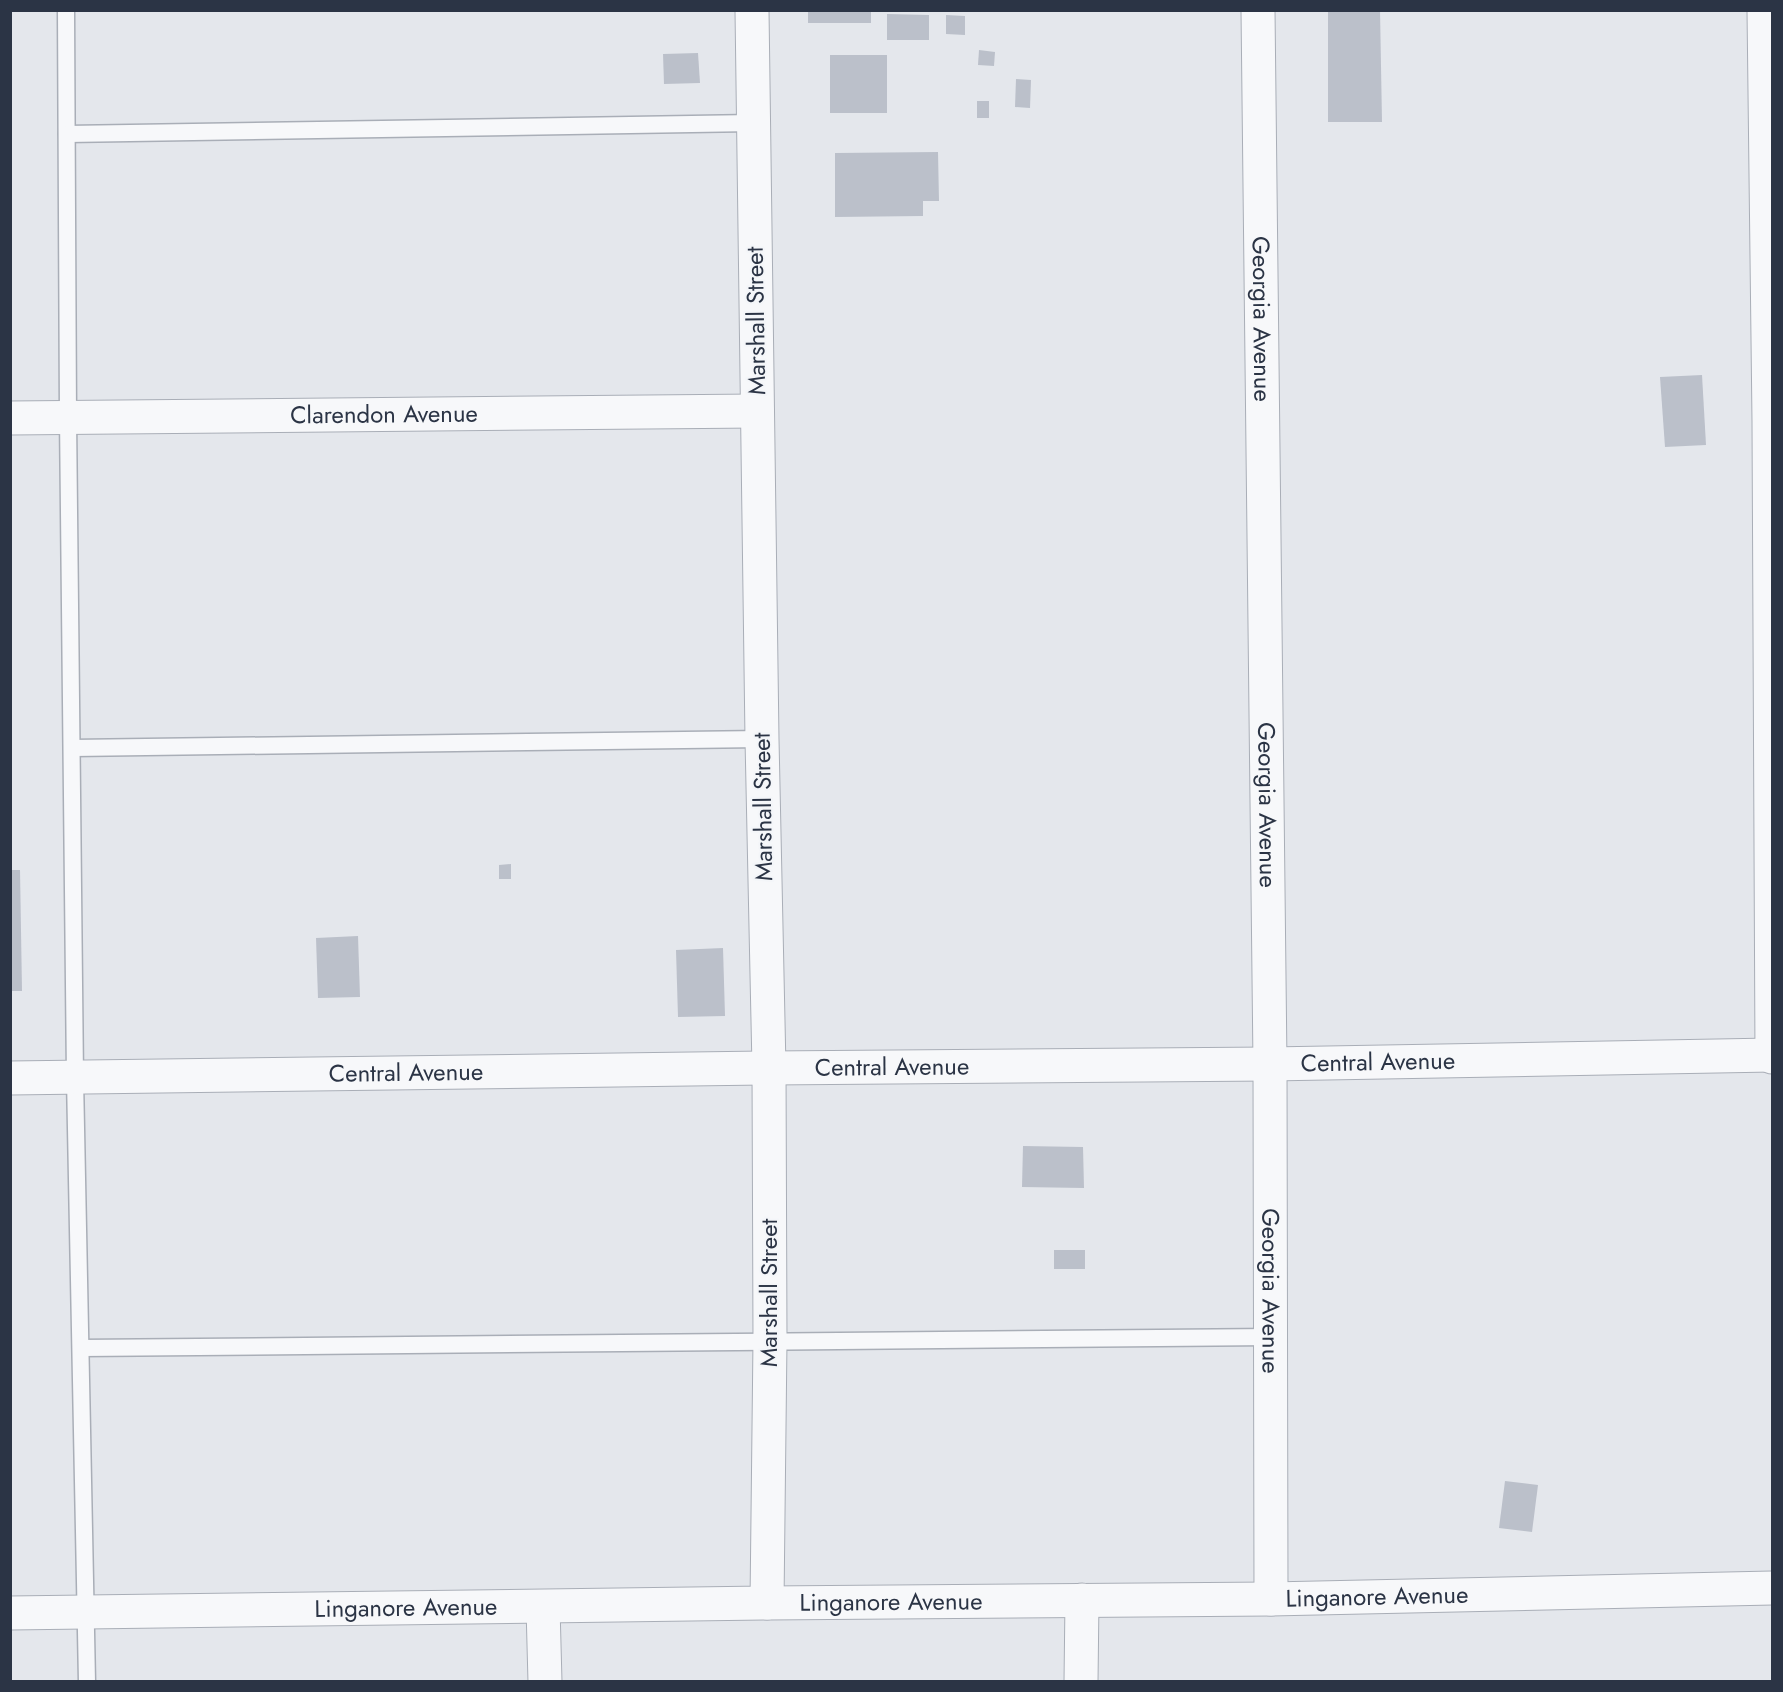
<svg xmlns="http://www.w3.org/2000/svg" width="1783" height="1692" font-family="Jost,sans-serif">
<rect width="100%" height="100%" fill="#e4e7ec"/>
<g fill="#bbc0ca">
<rect x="808" y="10" width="63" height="13"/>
<path d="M1328,10H1380L1382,122H1328Z"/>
<path d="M887,14L929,15V40H887Z"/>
<path d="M946,15L965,16V35L946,34Z"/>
<path d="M979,50L995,52L994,66L978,65Z"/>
<path d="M698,53L700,83L664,84L663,54Z"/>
<rect x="830" y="55" width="57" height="58"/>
<path d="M1016,79L1031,80L1030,108L1015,107Z"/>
<rect x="977" y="101" width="12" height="17"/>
<path d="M938,152L939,201H923V216L835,217V153Z"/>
<path d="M1702,375L1706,445L1665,447L1660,377Z"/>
<path d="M511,864V879H499V865Z"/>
<path d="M10,870H20L22,991H10Z"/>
<path d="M358,936L360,997L318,998L316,938Z"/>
<path d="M723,948L725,1016L678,1017L676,950Z"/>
<path d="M1023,1146L1083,1147L1084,1188L1022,1187Z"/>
<rect x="1054" y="1250" width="31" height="19"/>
<path d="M1505,1481L1538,1485L1532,1532L1499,1528Z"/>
</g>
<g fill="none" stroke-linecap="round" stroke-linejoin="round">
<g stroke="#a9aeb7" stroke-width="19">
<g id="service">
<path d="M66,10L68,417L75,1078L87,1682"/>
<path d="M67,134L753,123"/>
<path d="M73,748L762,739"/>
<path d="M81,1348L1272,1337"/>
</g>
</g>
<g stroke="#a9aeb7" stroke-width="35">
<g id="minor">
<path id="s1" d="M1258,10L1270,1064L1271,1599"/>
<path d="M1764,10L1769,421L1772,1057"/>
<path id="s2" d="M10,418L757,411"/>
<path id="s3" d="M10,1078L769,1068L1270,1064L1772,1055"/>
<path id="s4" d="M767,1603L1271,1599L1772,1588"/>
<path d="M543,1607L545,1682"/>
<path d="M1081,1682L1082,1600"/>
</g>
</g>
<g stroke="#a9aeb7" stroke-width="35">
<g id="tertiary">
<path id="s5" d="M10,1613L767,1603L770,1340L769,1068L762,739L752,10"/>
</g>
</g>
<use href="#service" stroke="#f7f8fa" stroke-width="16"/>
<use href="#minor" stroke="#f7f8fa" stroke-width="33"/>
<use href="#tertiary" stroke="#f7f8fa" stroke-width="33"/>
</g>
<g text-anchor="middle" stroke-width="4.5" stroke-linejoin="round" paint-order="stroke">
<g font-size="24" fill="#2b3445" stroke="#f4f6f9">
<text dy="8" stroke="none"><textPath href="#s1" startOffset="309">Georgia Avenue</textPath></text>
<text transform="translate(756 321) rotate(-91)" y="8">Marshall Street</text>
<text dy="8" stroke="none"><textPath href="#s2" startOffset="374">Clarendon Avenue</textPath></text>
<text dy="8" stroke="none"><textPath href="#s1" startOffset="795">Georgia Avenue</textPath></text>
<text transform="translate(763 807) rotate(-91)" y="8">Marshall Street</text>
<text dy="8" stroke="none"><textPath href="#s3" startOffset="1368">Central Avenue</textPath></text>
<text dy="8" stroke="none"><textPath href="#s3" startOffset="882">Central Avenue</textPath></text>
<text dy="8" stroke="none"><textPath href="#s3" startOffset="396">Central Avenue</textPath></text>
<text dy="8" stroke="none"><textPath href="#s1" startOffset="1281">Georgia Avenue</textPath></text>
<text transform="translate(769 1293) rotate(-90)" y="8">Marshall Street</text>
<text dy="8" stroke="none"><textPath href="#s4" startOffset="610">Linganore Avenue</textPath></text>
<text dy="8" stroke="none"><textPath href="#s4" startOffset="124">Linganore Avenue</textPath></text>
<text dy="8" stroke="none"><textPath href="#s5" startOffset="396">Linganore Avenue</textPath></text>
</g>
</g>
<rect width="1783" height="1692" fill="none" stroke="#2b3445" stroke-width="24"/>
</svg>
